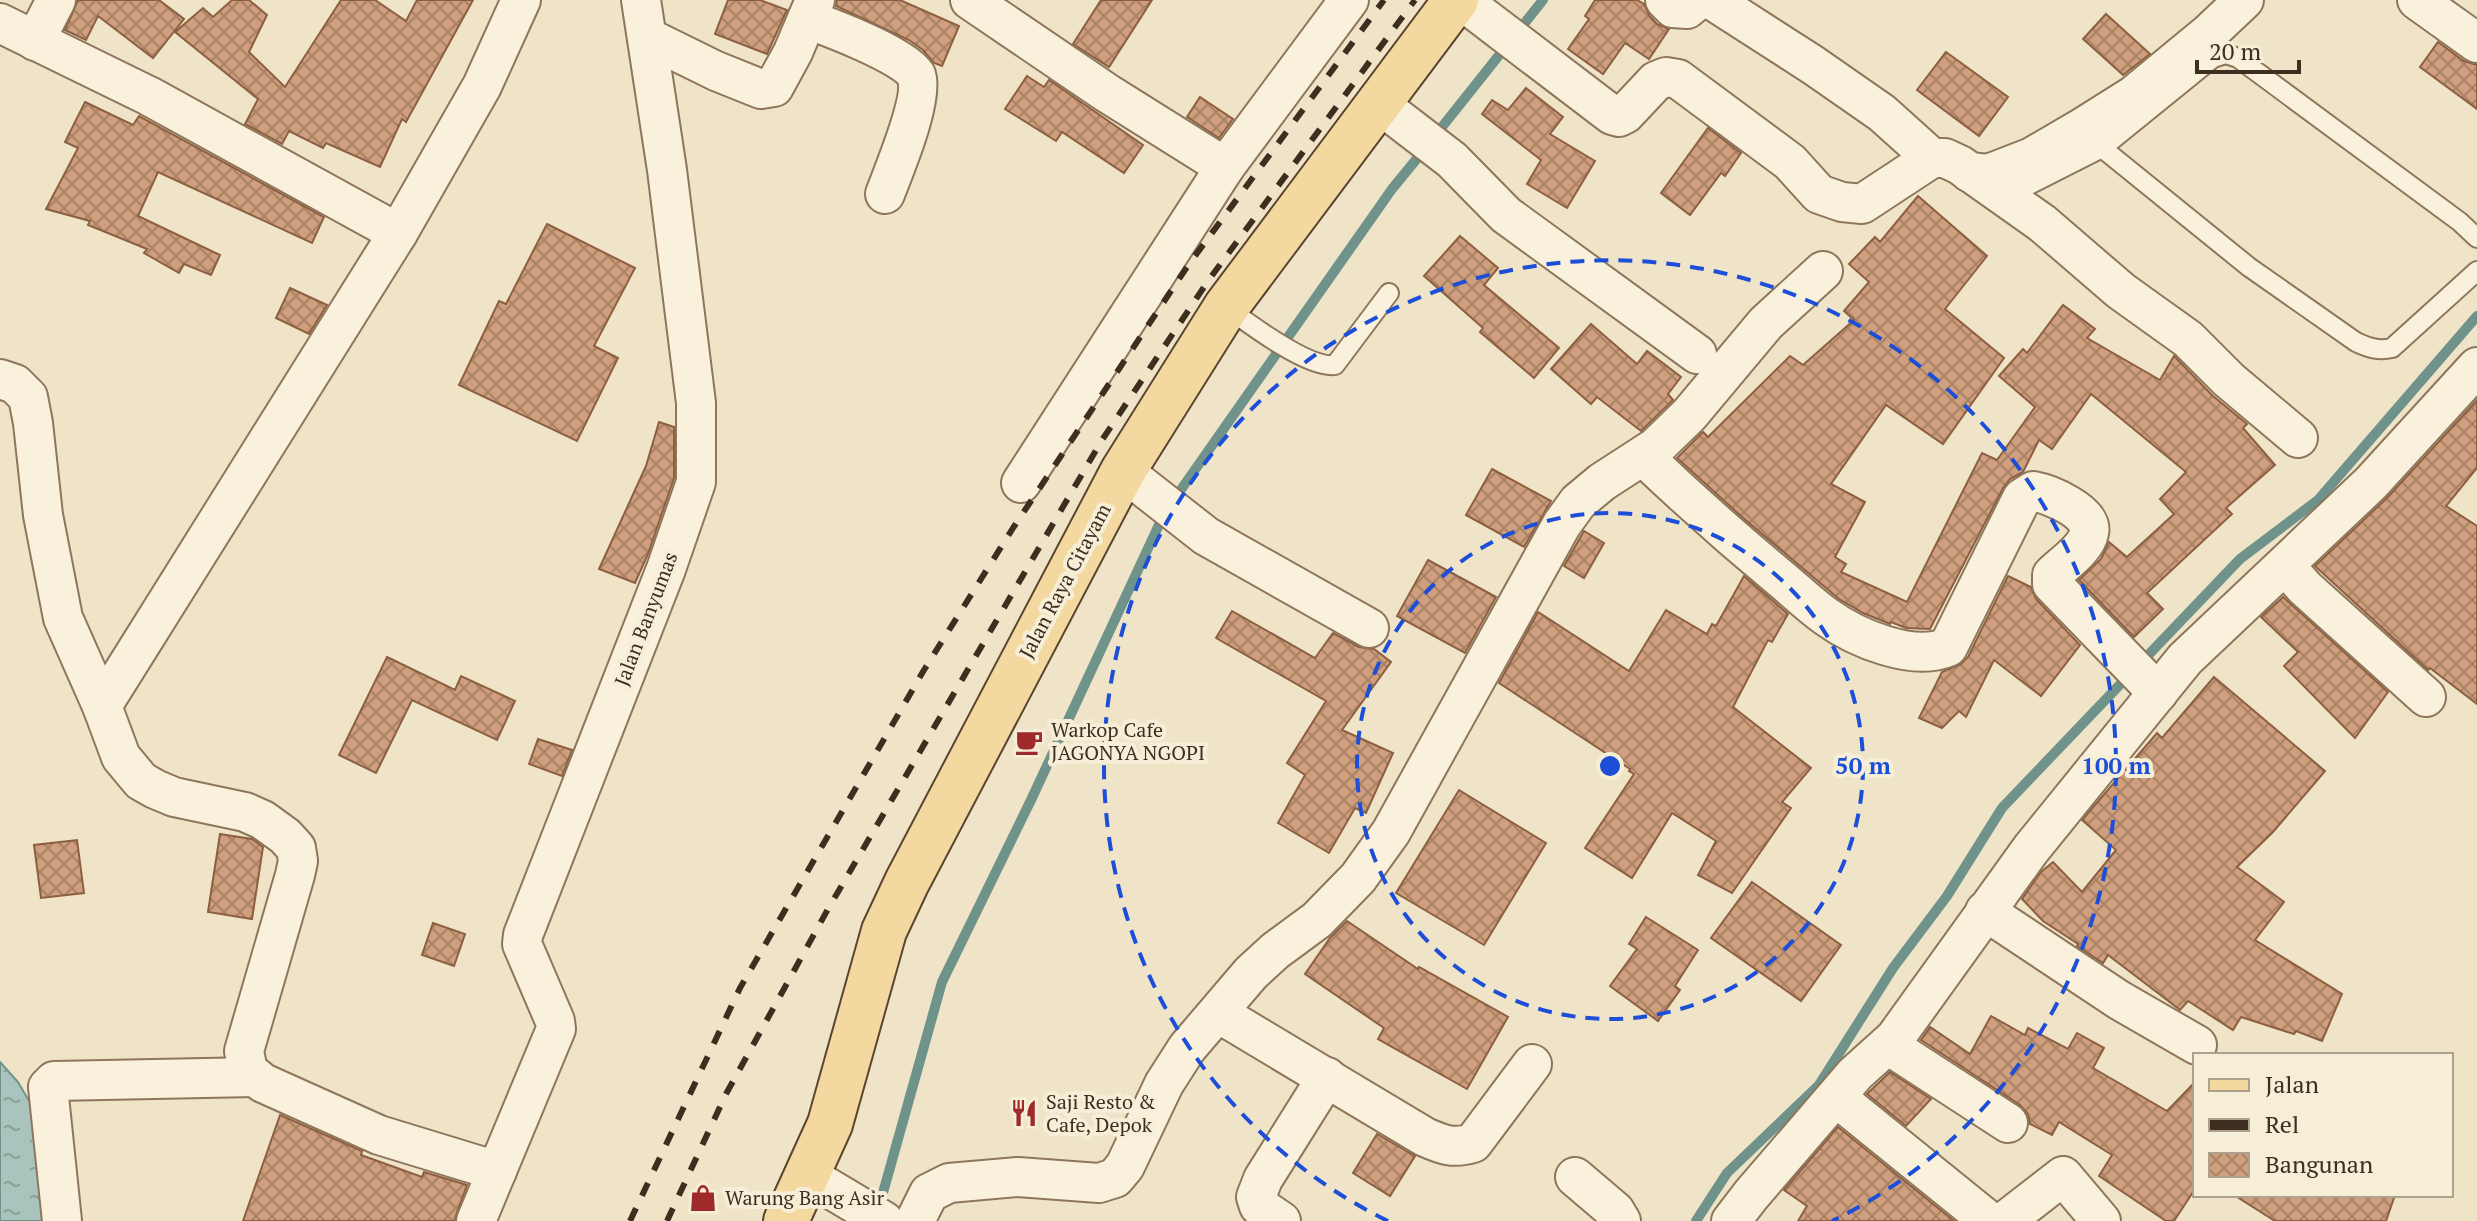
<svg xmlns="http://www.w3.org/2000/svg" width="2477" height="1221" font-family="'PT Serif',serif">
<defs>
<pattern id="water-ripples" width="26" height="14" patternUnits="userSpaceOnUse" patternTransform="scale(2)"><rect width="26" height="14" fill="#a9c4bc"/><path d="M2 4q2-2 4 0t4 0M15 11q2-2 4 0t4 0" fill="none" stroke="#8ba098"/></pattern>
<pattern id="building-cross-hatch" width="8" height="8" patternUnits="userSpaceOnUse" patternTransform="scale(2)"><rect width="8" height="8" fill="#cf9f7d"/><path d="M0 0l8 8M0 8l8-8" fill="none" stroke="#a98266"/></pattern>
</defs>
<rect width="100%" height="100%" fill="#f0e4c8"/>
<path fill="url(#water-ripples)" stroke="#6f938a" stroke-width="2" d="M0,1062L18,1082L32,1106L49,1221H0Z"/>
<g fill="none" stroke-linecap="round" stroke-linejoin="round">
<g stroke="#6f938a" stroke-width="10">
<path d="M1434,137L1543,0"/>
<path d="M1173,501L1392,189L1424,150"/>
<path d="M879,1207L942,982L1031,800L1164,514"/>
<path d="M1696,1221L1727,1173L1819,1085L1893,968L1947,896L2002,808L2240,559L2318,500L2477,316"/>
</g>
</g>
<g fill="url(#building-cross-hatch)" stroke="#8d5f41" stroke-width="2">
<path d="M78,0H159L184,19L153,58L98,16L86,40L65,30Z"/>
<path d="M232,0H249L267,15L249,52L285,87L341,0H375L406,21L417,0H473L406,122L402,119L380,167L326,143L323,148L289,131L282,144L245,124L258,99L175,32L203,8L213,17Z"/>
<path d="M728,0H760L787,10L767,54L715,34Z"/>
<path d="M837,0H900L959,26L942,66L934,63L923,50L909,40L836,6Z"/>
<path d="M1101,0H1152L1109,67L1073,44Z"/>
<path d="M1595,0H1637L1644,4L1649,15L1657,24L1669,29L1649,59L1625,43L1603,74L1568,49L1589,19L1585,16Z"/>
<path d="M2106,14L2150,54L2123,75L2083,39Z"/>
<path d="M2438,42L2464,61L2477,65V109L2420,67Z"/>
<path d="M1946,52L2008,97L1979,136L1917,90Z"/>
<path d="M1027,76L1044,87L1049,80L1143,145L1124,173L1062,132L1056,141L1005,109Z"/>
<path d="M1526,88L1563,117L1550,134L1595,161L1567,208L1527,184L1541,160L1482,114L1492,100L1508,110Z"/>
<path d="M1200,97L1233,119L1219,138L1187,117Z"/>
<path d="M85,102L133,125L139,116L324,217L312,243L158,172L138,216L220,255L211,275L184,264L179,273L144,253L147,249L88,225L90,221L46,209L78,148L65,142Z"/>
<path d="M1708,128L1741,153L1725,176L1721,173L1690,215L1661,193Z"/>
<path d="M1918,196L1987,256L1945,309L2004,358L1943,444L1886,405L1831,484L1865,502L1835,557L1846,564L1841,572L1907,602L1982,453L1997,460L2035,407L1999,376L2023,349L2027,353L2063,305L2095,329L2087,338L2160,380L2174,356L2213,396L2247,424L2243,428L2275,465L2226,508L2232,514L2147,593L2163,609L2134,637L2079,580L2101,559L2109,542L2127,557L2174,514L2160,499L2186,472L2091,394L2052,449L2039,440L2023,472L2010,479L2003,488L1930,629L1906,628L1891,622L1890,624L1863,613L1839,599L1742,517L1677,458L1703,432L1708,437L1790,356L1803,365L1854,320L1844,311L1869,282L1849,264L1875,237L1880,242Z"/>
<path d="M547,224L635,268L594,346L618,358L577,441L459,385L499,301L506,304Z"/>
<path d="M1460,236L1498,268L1484,285L1559,348L1534,378L1480,332L1483,328L1424,276Z"/>
<path d="M290,288L327,305L309,334L276,318Z"/>
<path d="M1591,324L1637,364L1647,351L1681,377L1668,394L1673,400L1641,431L1597,397L1591,404L1551,369Z"/>
<path d="M2477,400V468L2446,506L2477,526V704L2430,668L2428,670L2315,566L2387,498Z"/>
<path d="M659,422L674,427V478L648,554L635,583L599,569L646,466Z"/>
<path d="M1492,469L1551,501L1524,547L1466,515Z"/>
<path d="M1584,531L1604,543L1584,578L1564,566Z"/>
<path d="M1428,560L1496,597L1465,653L1397,616Z"/>
<path d="M1744,576L1788,614L1772,642L1768,640L1733,707L1811,768L1782,802L1791,808L1732,893L1698,875L1716,841L1672,813L1632,878L1585,848L1634,774L1629,771L1630,769L1499,683L1538,612L1629,671L1666,610L1707,634L1712,624L1716,626Z"/>
<path d="M2008,576L2031,587L2036,599L2080,645L2041,696L1994,660L1966,717L1959,711L1942,728L1919,718L1942,672L1961,664L1968,657Z"/>
<path d="M2283,597L2388,692L2355,738L2284,666L2298,652L2261,617Z"/>
<path d="M1232,611L1315,658L1333,633L1359,647L1374,649L1391,662L1342,730L1393,753L1366,813L1355,808L1329,853L1278,823L1305,775L1287,763L1326,701L1216,638Z"/>
<path d="M387,657L455,690L461,676L515,701L497,740L412,700L376,773L339,755Z"/>
<path d="M2214,677L2325,771L2273,832L2237,867L2284,902L2255,940L2342,994L2322,1041L2296,1031L2294,1034L2241,1017L2233,1030L2188,1001L2180,1010L2108,955L2103,963L2077,946L2078,944L2043,921L2022,899L2041,872L2053,862L2082,892L2116,850L2082,820L2157,733L2162,738Z"/>
<path d="M538,739L572,750L562,776L529,764Z"/>
<path d="M1459,790L1546,843L1484,945L1396,893Z"/>
<path d="M220,834L252,839L263,847L252,919L208,912Z"/>
<path d="M77,840L84,893L41,898L34,845Z"/>
<path d="M1752,882L1841,945L1801,1001L1711,938Z"/>
<path d="M1646,917L1698,950L1675,986L1680,990L1658,1021L1610,986L1637,949L1629,944Z"/>
<path d="M1347,921L1418,969L1419,967L1508,1017L1467,1089L1378,1039L1384,1028L1305,974L1330,938Z"/>
<path d="M433,923L465,934L454,966L422,955Z"/>
<path d="M1991,1016L2025,1035L2028,1028L2068,1049L2077,1033L2104,1048L2093,1068L2167,1111L2195,1082V1189L2174,1221H2166L2099,1176L2112,1155L2059,1122L2052,1135L2030,1124L2028,1114L2020,1105L1921,1040L1930,1027L1970,1054Z"/>
<path d="M1890,1072L1931,1099L1906,1126L1867,1094Z"/>
<path d="M280,1115L362,1151L361,1155L422,1177L424,1172L467,1185L454,1221H243Z"/>
<path d="M1838,1127L1954,1221H1798L1807,1206L1784,1190Z"/>
<path d="M1377,1134L1415,1156L1390,1196L1353,1173Z"/>
<path d="M2234,1195H2395L2386,1221H2275Z"/>
</g>
<g fill="none" stroke-linecap="round" stroke-linejoin="round">
<g stroke="#8d765c" stroke-width="22">
<g id="lane">
<path d="M2102,148L2249,267L2356,342C2369,348 2378,351 2392,348L2477,271"/>
<path d="M2005,197L2102,148L2213,58L2226,54L2238,58L2460,222L2477,238"/>
<path d="M1226,307C1249,324 1309,369 1335,365L1389,293"/>
</g>
</g>
<g stroke="#8d765c" stroke-width="42">
<g id="street">
<path d="M970,0L1107,93L1225,167"/>
<path d="M1461,0L1612,115L1619,117L1625,114L1656,81L1666,77L1678,79L1790,162L1819,194L1842,202L1862,204L1932,158H1945L1960,165L2042,223L2121,291L2188,339L2229,380L2298,438"/>
<path d="M1665,0L1673,8L1687,9L1698,0"/>
<path d="M1712,0L1813,65L1882,113L1932,158"/>
<path d="M2417,0L2477,43"/>
<path d="M807,19C829,27 907,56 916,75C925,97 894,170 885,194"/>
<path d="M0,23L149,96L398,233"/>
<path d="M647,37L716,71L761,89L774,87L793,52L815,0"/>
<path d="M35,41L56,0"/>
<path d="M1379,104L1452,160L1506,215L1697,354"/>
<path d="M1969,172L1988,174L2032,157L2080,129L2134,95L2208,34L2244,0"/>
<path d="M0,379L15,384L28,397L33,423L43,515L63,618L102,706L121,757L141,781L155,789L174,797L245,812L263,820L285,836L296,848L298,861L295,875L244,1051L248,1071L263,1083L379,1135L497,1171"/>
<path d="M1643,456C1687,498 1733,539 1780,578C1796,591 1811,606 1827,617C1856,638 1913,662 1948,647L2022,498L2033,491C2049,494 2094,512 2089,533C2086,549 2063,564 2052,575V584L2158,693"/>
<path d="M1123,471L1206,536L1369,628"/>
<path d="M1021,483L1225,167L1349,0"/>
<path d="M2285,566L2305,588L2426,697"/>
<path d="M102,706L398,233L482,86L521,0"/>
<path d="M1985,911L2119,1000L2197,1045"/>
<path d="M1218,1013L1425,1137C1443,1145 1453,1149 1473,1143L1532,1064"/>
<path d="M1888,1045L2008,1123"/>
<path d="M1837,1098L1989,1221"/>
<path d="M807,1175L884,1221"/>
<path d="M1575,1177L1615,1211L1621,1221"/>
<path d="M62,1221L48,1087L54,1081L255,1077"/>
<path d="M476,1221L556,1029L555,1021L522,944L523,935L666,569L696,482V403L667,170L641,0"/>
<path d="M915,1221L929,1193L949,1183L1018,1177L1099,1183L1115,1178L1125,1166L1164,1084L1187,1048L1251,973L1275,951L1317,920L1358,878L1391,832L1562,524L1578,502L1602,482L1656,447L1689,415L1766,323L1823,271"/>
<path d="M1281,1221L1259,1206L1256,1197L1263,1179L1327,1077"/>
<path d="M1731,1221L1751,1195L1855,1074L1895,1038L2031,849L2185,659L2371,483L2477,367"/>
<path d="M2005,1221L2063,1176L2101,1221"/>
</g>
</g>
<g stroke="#5b4430" stroke-width="48">
<path id="primary" d="M786,1221L830,1124L884,931L907,882L1123,471L1226,307L1456,0"/>
</g>
<use href="#lane" stroke="#faf1dc" stroke-width="18"/>
<use href="#street" stroke="#faf1dc" stroke-width="38"/>
<use href="#primary" stroke="#f3d9a0" stroke-width="44"/>
<g stroke="#3d2e20" stroke-width="6" stroke-dasharray="14 14" stroke-linecap="butt">
<path d="M630,1221L740,988L924,670L1013,528L1189,264L1384,0"/>
<path d="M667,1221L726,1094L828,909L1102,440L1208,281L1415,0"/>
</g>
</g>
<g fill="none" stroke="#1d4ed8" stroke-width="4" stroke-dasharray="14 10">
<circle cx="1610" cy="766" r="253"/>
<path d="M1388 1221A506 506 0 1 1 1832 1221"/>
</g>
<defs>
<g id="cafe-bare" transform="scale(2.16)"><path d="M-5.5-4.5H6V0H3Q3 3.5 0 3.5H-2.5Q-5.5 3.5-5.5 0ZM3-3.2v2h1.7v-2ZM-6 4.5H4V6H-6Z" fill="#9e2a2b" stroke="#f7eed8" stroke-width="2.5" paint-order="stroke"/></g>
<g id="restaurant-bare" transform="scale(2.16)"><path d="M-5-6h1v4h1v-4h1v4h1v-4h1v5L-1.5 .5V6h-2V.5L-5-1ZM5-6V6H3V1.5H1.5Q1.5-4 5-6Z" fill="#9e2a2b" stroke="#f7eed8" stroke-width="2.5" paint-order="stroke"/></g>
<g id="shop-bare" transform="scale(2.16)"><path d="M-5-2.5h2.3a2.7 3.5 0 0 1 5.4 0H5L5.5 6h-11ZM-1.5-2.5h3a1.5 2.3 0 0 0-3 0Z" fill="#9e2a2b" stroke="#f7eed8" stroke-width="2.5" paint-order="stroke"/></g>
</defs>
<g fill-rule="evenodd">
<use href="#cafe-bare" x="1029" y="742"/>
<use href="#restaurant-bare" x="1024" y="1113"/>
<use href="#shop-bare" x="703" y="1198"/>
</g>
<g text-anchor="middle" stroke-width="8" stroke-linejoin="round" paint-order="stroke">
<g font-size="20" fill="#3d2e20" stroke="#f7eed8">
<text transform="translate(1065 581) rotate(-62)" y="7">Jalan Raya Citayam</text>
<text transform="translate(646 619) rotate(-69)" y="7">Jalan Banyumas</text>
</g>
<g font-size="20" fill="#3d2e20" stroke="#f7eed8" text-anchor="start">
<text x="1051" y="737">Warkop Cafe<tspan x="1051" dy="23">JAGONYA NGOPI</tspan></text>
<text x="1046" y="1109">Saji Resto &amp;<tspan x="1046" dy="23">Cafe, Depok</tspan></text>
<text x="725" y="1205">Warung Bang Asir</text>
</g>
</g>
<circle cx="1610" cy="766" r="12" fill="#1d4ed8" stroke="#f7eed8" stroke-width="4"/>
<g font-size="24" text-anchor="middle" font-weight="bold" fill="#1d4ed8" stroke="#f7eed8" stroke-width="8" stroke-linejoin="round" paint-order="stroke">
<text x="1863" y="774">50 m</text>
<text x="2116" y="774">100 m</text>
</g>
<rect x="2193" y="1053" width="260" height="144" fill="#f7eed8" stroke="#ada18e" stroke-width="2"/>
<rect x="2209" y="1079" width="40" height="12" fill="#f3d9a0" stroke="#ada18e" stroke-width="2"/>
<text x="2265" y="1093" font-size="24" fill="#3d2e20">Jalan</text>
<rect x="2209" y="1119" width="40" height="12" fill="#3d2e20" stroke="#ada18e" stroke-width="2"/>
<text x="2265" y="1133" font-size="24" fill="#3d2e20">Rel</text>
<rect x="2209" y="1153" width="40" height="24" fill="url(#building-cross-hatch)" stroke="#ada18e" stroke-width="2"/>
<text x="2265" y="1173" font-size="24" fill="#3d2e20">Bangunan</text>
<path d="M2197 60v12h102v-12" fill="none" stroke="#3d2e20" stroke-width="4"/>
<text x="2209" y="60" font-size="24" fill="#3d2e20" stroke="#f7eed8" stroke-width="6" paint-order="stroke">20 m</text>
</svg>
